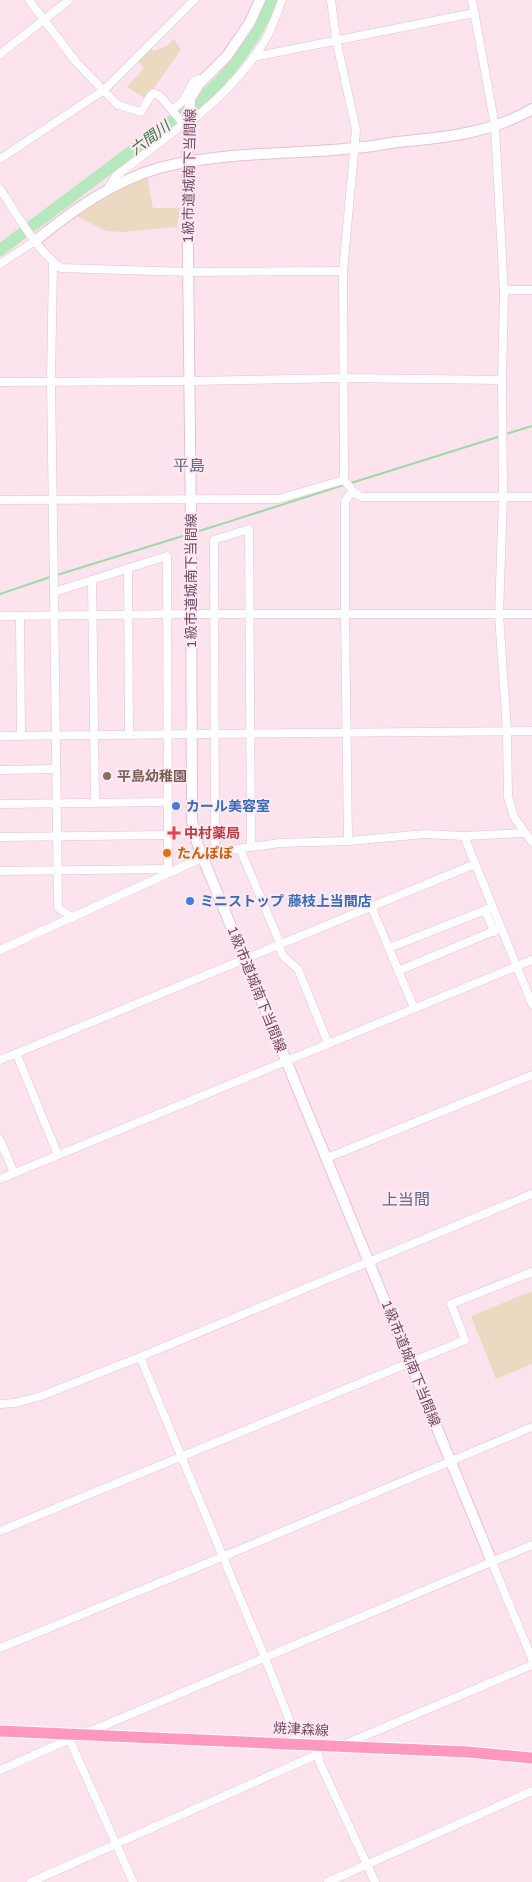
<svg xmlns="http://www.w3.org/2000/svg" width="532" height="1882" font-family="'Varela Round','Noto Sans JP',sans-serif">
<rect width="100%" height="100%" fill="#fde3ed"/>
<g fill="#ebdac1">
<path d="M174,39L181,50L146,99L127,87L144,68L137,60L150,47L154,51L168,45Z"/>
<path d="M147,175L153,208H180L177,227L123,232L106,231L77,216L102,198Z"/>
<path d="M532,1291V1364L496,1379L471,1316Z"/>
</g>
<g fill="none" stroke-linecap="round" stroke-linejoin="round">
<g stroke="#9cdaa6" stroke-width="2">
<path d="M506,434L532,426"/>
<path d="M351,483L501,436"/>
<path d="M196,532L344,485"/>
<path d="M57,575L186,535"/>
<path d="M0,594L50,577"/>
</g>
<path stroke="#b6e8be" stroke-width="12" d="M0,250L204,97C233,70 257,36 272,0"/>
<g stroke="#e4c1d3" stroke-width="9">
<g id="street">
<path d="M29,0L76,62L112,99L118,105L141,112L151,95L154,93L161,97L181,121L182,125L116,176L107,190"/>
<path d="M331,0L336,39L356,130L343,271L344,480L353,491L361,497H532"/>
<path d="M472,0L495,126L504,293L502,380L503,497L499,615L507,731L508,797L514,817L532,842"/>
<path d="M0,54L69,0"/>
<path d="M253,57L474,13"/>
<path d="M172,110L183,101L193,82L198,79L202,81"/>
<path d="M189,123C220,98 250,69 269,33C274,22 278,11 282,0"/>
<path d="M0,159L104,90L194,0"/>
<path d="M0,189C17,214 36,250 61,268L189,272L343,271"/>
<path d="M53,263L51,381L54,592"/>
<path d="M0,264L35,241"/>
<path d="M504,293L506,290H532"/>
<path d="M0,382L190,381L343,378L502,380"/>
<path d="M353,491L345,501V614H532"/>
<path d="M0,500L278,499L344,480"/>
<path d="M128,568L129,735"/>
<path d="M92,580L95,802"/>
<path d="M0,616L191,614H345L348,841"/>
<path d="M20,616L21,736"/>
<path d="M0,736L532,731"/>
<path d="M0,770L55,769"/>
<path d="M0,804L168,802"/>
<path d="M464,836L532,1004"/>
<path d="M0,837L168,835"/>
<path d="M240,849L280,943"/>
<path d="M215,852L214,540L249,529L251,847"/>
<path d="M0,871L168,869L169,872"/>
<path d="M371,906L414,1008"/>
<path d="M485,910L494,932"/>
<path d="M73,918L58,908L54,592L167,556L168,869"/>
<path d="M278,944L283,956L298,969L328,1043"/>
<path d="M389,948L493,907"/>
<path d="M0,950L215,852L280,843L348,841L425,834L464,836L525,833"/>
<path d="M398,971L501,928"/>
<path d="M16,1053L58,1155"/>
<path d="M0,1060L475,864"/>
<path d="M0,1140L14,1173"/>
<path d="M327,1158L532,1075"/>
<path d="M0,1179L532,960"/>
<path d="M140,1357L265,1658L299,1744"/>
<path d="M0,1404L15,1403L41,1396L140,1357L532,1194"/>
<path d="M0,1531L465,1340L451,1304L532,1272"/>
<path d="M492,1562L532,1659"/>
<path d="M0,1648L222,1557L532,1427"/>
<path d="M86,1733L532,1545"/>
<path d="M67,1734L133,1882"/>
<path d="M343,1745L532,1665"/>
<path d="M318,1751L319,1761L375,1882"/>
<path d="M0,1770L70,1739"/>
<path d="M31,1882L318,1754"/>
<path d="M328,1882L532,1791"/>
</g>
</g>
<g stroke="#e9bed5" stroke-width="12">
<g id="secondary">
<path d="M260,0L250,22L240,37L227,56L199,84L190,99L187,163L191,527L192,821L198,846L492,1562"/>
<path d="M35,241C72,211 113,181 159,168C223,151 290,155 355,148C369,147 383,144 397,142C442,138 492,133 532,109"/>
</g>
</g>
<g stroke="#fff" stroke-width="13">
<path id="primary" d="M0,1731L468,1752L532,1758"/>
</g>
<use href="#street" stroke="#fff" stroke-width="8"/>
<use href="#secondary" stroke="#fff" stroke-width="10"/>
<use href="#primary" stroke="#ff98be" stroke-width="11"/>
</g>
<circle fill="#8d6e63" stroke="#ffeaf2" stroke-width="2" cx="107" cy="776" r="5"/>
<g fill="#3f7fe0" stroke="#ffeaf2" stroke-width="2">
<circle cx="176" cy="806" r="5"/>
<circle cx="190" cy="901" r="5"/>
</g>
<path fill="#e0444e" stroke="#ffeaf2" stroke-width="2" d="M171.5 825.5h5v5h5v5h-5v5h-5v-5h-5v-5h5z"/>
<circle fill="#e8710a" stroke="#ffeaf2" stroke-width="2" cx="167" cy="853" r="5"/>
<g text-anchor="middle" stroke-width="4" stroke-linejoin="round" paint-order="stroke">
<g font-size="14" fill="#764865" stroke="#ffeaf2">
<text transform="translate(189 176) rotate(-89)" y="5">1級市道城南下当間線</text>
<text transform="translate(191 581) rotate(-90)" y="5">1級市道城南下当間線</text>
<text transform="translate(257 989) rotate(68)" y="5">1級市道城南下当間線</text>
<text transform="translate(411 1363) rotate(68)" y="5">1級市道城南下当間線</text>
<text transform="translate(301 1729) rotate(3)" y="5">焼津森線</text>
</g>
<g font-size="14" font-weight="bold" fill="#785e54" stroke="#ffeaf2" text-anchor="start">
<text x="117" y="781">平島幼稚園</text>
</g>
<g font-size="14" font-weight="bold" fill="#366cbe" stroke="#ffeaf2" text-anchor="start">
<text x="186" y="811">カール美容室</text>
<text x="200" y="906">ミニストップ 藤枝上当間店</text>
</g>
<g font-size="14" font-weight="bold" fill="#be3a42" stroke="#ffeaf2" text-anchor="start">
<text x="184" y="838">中村薬局</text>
</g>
<g font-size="14" font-weight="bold" fill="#c56008" stroke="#ffeaf2" text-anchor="start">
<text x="177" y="858">たんぽぽ</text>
</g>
<g font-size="15" font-style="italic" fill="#387543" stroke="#ffeaf2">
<text transform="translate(150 138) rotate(-37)" y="5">六間川</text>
</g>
<g font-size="16" fill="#5b6b8c" stroke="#ffeaf2">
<text x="189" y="471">平島</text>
<text x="406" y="1205">上当間</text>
</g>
</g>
</svg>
